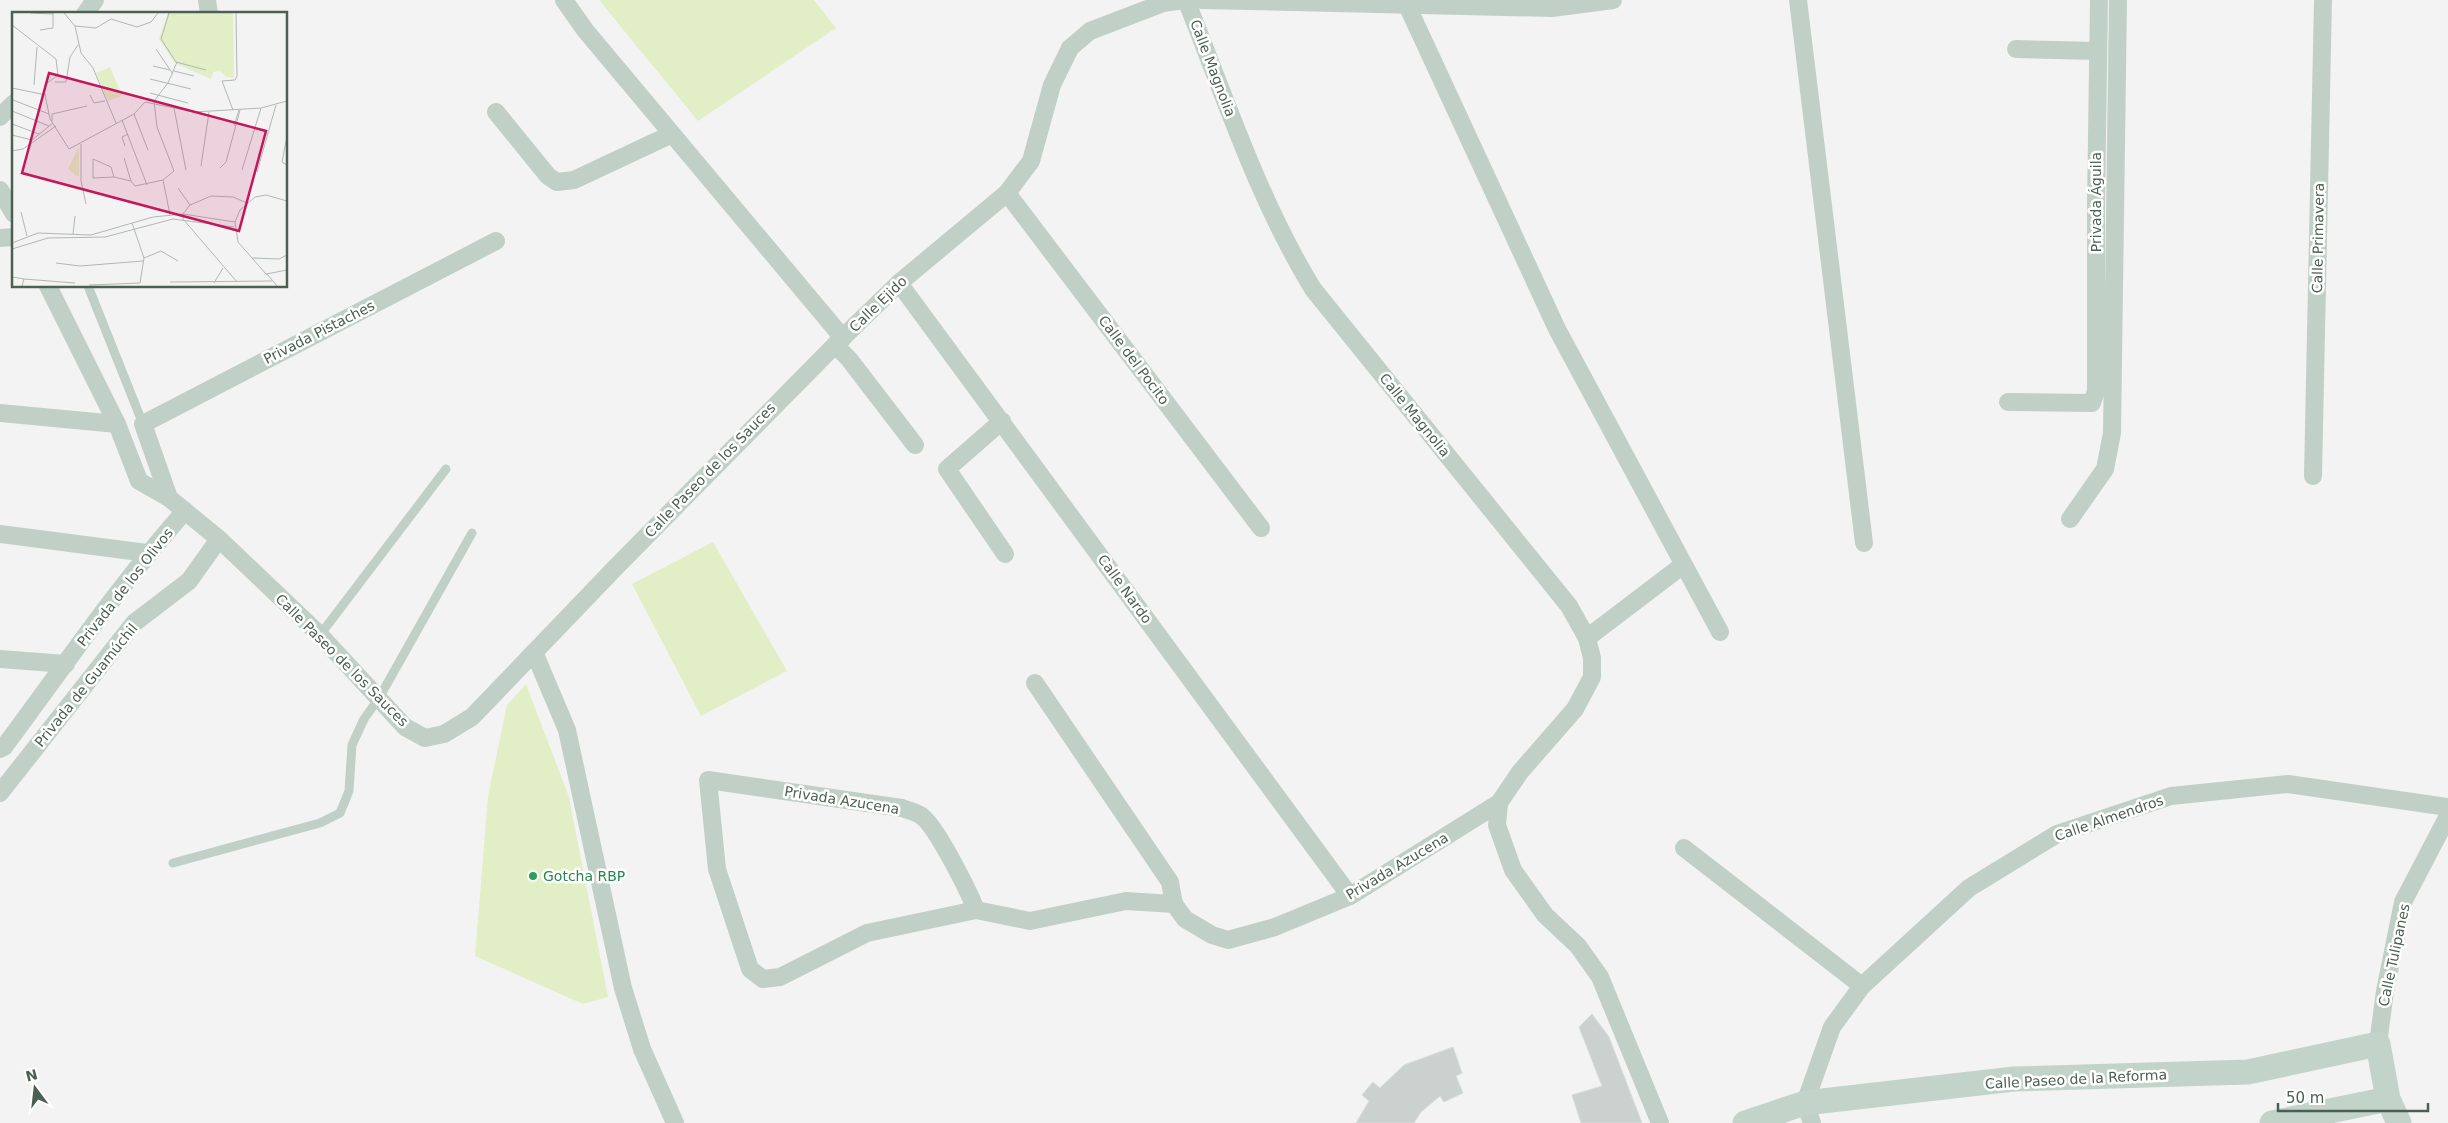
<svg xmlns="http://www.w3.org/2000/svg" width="2448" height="1123" font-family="'DejaVu Sans',sans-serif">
<rect width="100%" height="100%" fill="#f4f3f4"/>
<g fill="#e2eec5">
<path d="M599,0H814L836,28L698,121Z"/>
<path d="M713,542L787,671L701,716L632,584Z"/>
<path d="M526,684L569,797L608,997L583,1004L475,956L488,796L507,705Z"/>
</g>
<g fill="#cad1ce" stroke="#d7dddb">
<path d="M1592,1014L1609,1037L1642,1123H1581L1572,1095L1602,1086L1579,1027Z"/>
<path d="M1453,1047L1462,1073L1456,1076L1463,1093L1444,1102L1440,1096L1421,1112L1414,1123H1356L1369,1101L1362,1095L1373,1082L1380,1088L1404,1065Z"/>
</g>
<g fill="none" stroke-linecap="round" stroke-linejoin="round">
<g stroke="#c1d0c7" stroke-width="9">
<path d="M88,286L143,424"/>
<path d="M320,635L446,469"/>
<path d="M173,863L320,823L340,813L349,791L352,745L364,719L379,698L472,533"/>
</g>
<g stroke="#c1d0c7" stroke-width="18">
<path d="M207,0L209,14"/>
<path d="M564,0L585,30L843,338"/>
<path d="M1201,0L1552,8L1613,0"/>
<path d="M1798,0L1864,543"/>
<path d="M1407,5L1557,329L1720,632"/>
<path d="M85,14L95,0"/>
<path d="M2016,49L2098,51"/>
<path d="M496,112L548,176L557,182L574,180L672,134"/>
<path d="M0,117L14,103"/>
<path d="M0,190L14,214"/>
<path d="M1007,193L1261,528"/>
<path d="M0,238L14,237"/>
<path d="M899,283L1350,896"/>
<path d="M48,286L117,424L139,481L169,498L219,539L320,635L405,727L425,738L444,734L472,717L616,567L835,345L899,283L1007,193L1031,161L1052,85L1070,48L1090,31L1163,3L1184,0"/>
<path d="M835,345L849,359L915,445"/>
<path d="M2008,402L2092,403L2096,391V204L2099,0"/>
<path d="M0,413L117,424"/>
<path d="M1002,421L947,469L1005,554"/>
<path d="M2313,476L2323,0"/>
<path d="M169,498L143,424L496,241"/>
<path d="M2070,519L2105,469L2112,433L2118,0"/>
<path d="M0,534L147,553"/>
<path d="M1587,638L1683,565"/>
<path d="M534,652L567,730L623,988L642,1049L675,1123"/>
<path d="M0,659L66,664"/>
<path d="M1035,683L1170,882L1174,904L1185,919L1212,935L1228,940L1275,927L1350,896L1499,803L1520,772L1575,709L1592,677V658L1587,638L1569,606L1313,289C1258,199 1225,97 1186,0"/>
<path d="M0,749L4,747C63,668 119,585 185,511"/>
<path d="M0,793L134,623L189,581L219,539"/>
<path d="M1499,803L1497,825L1513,870L1545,915L1578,946L1600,977L1660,1123"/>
<path d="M1684,848L1862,986"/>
<path d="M976,910C969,892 935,823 920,815C915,812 907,810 902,808L708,780L717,869L750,969L763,979L780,977L867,933L976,910L1030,921L1126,901L1174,904"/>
<path d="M2378,1044L2385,991L2403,902L2448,816"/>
<path d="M1812,1123L1805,1103L1832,1027L1862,986L1969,888L2057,834L2171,796L2288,784L2448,807"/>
</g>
<g stroke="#c2d4ca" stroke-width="25">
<path d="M1745,1123L1805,1103L2014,1079L2248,1072L2378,1044L2388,1099L2399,1123"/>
<path d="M2272,1123L2388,1099"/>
</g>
</g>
<circle fill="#2e9e5b" stroke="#fff" stroke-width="2" cx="533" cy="876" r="5"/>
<g text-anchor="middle" stroke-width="5" stroke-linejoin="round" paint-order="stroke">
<g font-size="14" fill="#4b5f53" stroke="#fff">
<text transform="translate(1213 68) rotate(69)" y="5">Calle Magnolia</text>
<text transform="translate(2096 202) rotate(-90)" y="5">Privada Águila</text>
<text transform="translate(2318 238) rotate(-89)" y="5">Calle Primavera</text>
<text transform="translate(878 304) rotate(-44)" y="5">Calle Ejido</text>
<text transform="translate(319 332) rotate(-27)" y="5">Privada Pistaches</text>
<text transform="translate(1134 360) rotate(53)" y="5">Calle del Pocito</text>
<text transform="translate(1415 415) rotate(51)" y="5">Calle Magnolia</text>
<text transform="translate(710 470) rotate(-46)" y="5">Calle Paseo de los Sauces</text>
<text transform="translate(125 587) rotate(-52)" y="5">Privada de los Olivos</text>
<text transform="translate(1125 589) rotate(54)" y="5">Calle Nardo</text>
<text transform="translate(342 660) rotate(45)" y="5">Calle Paseo de los Sauces</text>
<text transform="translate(86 685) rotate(-51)" y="5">Privada de Guamúchil</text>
<text transform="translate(842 800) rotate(9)" y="5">Privada Azucena</text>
<text transform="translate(2109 818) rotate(-19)" y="5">Calle Almendros</text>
<text transform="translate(1397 866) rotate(-31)" y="5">Privada Azucena</text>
<text transform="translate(2394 955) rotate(-78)" y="5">Calle Tulipanes</text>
<text transform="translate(2076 1079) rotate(-3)" y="5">Calle Paseo de la Reforma</text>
</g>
<g font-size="14" fill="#27864d" stroke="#fff" text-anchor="start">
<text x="543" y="881">Gotcha RBP</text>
</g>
</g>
<g transform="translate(12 12)">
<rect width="275" height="275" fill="#f4f3f4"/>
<path d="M156,1H221L222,66L214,65L208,59L201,60L199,67L163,51L147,27ZM98,55L110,84L96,89L84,61ZM67,134V164H65L56,157Z" fill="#e2eec5"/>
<path fill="none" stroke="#b0b8b4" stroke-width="1" d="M19,1L41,2M52,1L63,14L69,41L81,56L104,111M157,1L149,27L164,50L194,58M0,13L44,47L46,63L34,72L32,78L38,107L57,137L122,102L133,90L182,100L249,96L275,89M63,14L84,16L99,7L125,15L139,10L146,1M28,18L41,16V1M144,37L161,62M141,54L158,58M162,59L182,64M138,67L179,77M43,70H54L58,45L66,33M22,73L25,35M0,76L34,83M138,81L176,91M78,83L82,91L93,89M1,88L37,102M142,89L156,71L165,50M162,96L174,158M221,98L210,69L223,68L225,64L224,1M0,99L37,114M122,102L136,138M110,108L135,173M40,109V102L75,94M0,112L27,122M222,114L227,98M0,123L20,128L41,111M275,124L270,150L275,153M69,132V169L74,192M113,134L110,125L116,122M0,139L11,137L44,114M112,146L119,169M189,154L197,100M208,156L214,150L228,98M230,158L249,96M245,160L264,93M102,165L99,155L81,147V166L102,165L119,169L123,174L151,168L162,159L145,115L142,89M151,168L158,203M166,176L178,193M9,200L15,224M223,210L228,198L243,185L254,183L275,189M61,222L63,204M0,231L26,221L79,223L141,205L171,202L223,210L226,230L254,262L275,258M0,237L36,226L93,225L161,207L222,215M132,246L149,239L166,249M240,246L267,247L275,243M44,251L68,254L131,249M255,262L265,274M0,265L12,267L10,274M12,267L63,271M158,270L260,269M225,270L171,207V202L178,193L199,184L221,185L235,191M202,271L211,256M77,273L128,271L132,246L120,211"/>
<path fill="#c2185b" fill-opacity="0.15" stroke="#c2185b" stroke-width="2.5" d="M37,61L254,119L227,219L10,161Z"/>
<rect width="275" height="275" fill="none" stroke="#4b5f53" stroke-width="2.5"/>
</g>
<g transform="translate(35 1088) rotate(345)" stroke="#ffffff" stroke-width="4" paint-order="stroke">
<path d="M0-4L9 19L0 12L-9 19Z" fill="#4b5f53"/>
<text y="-8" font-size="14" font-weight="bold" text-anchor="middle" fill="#4b5f53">N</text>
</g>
<path d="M2278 1103v8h150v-8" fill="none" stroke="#4b5f53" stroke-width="2.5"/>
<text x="2286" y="1103" font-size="15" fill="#4b5f53" stroke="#ffffff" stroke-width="4" paint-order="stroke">50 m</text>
</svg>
